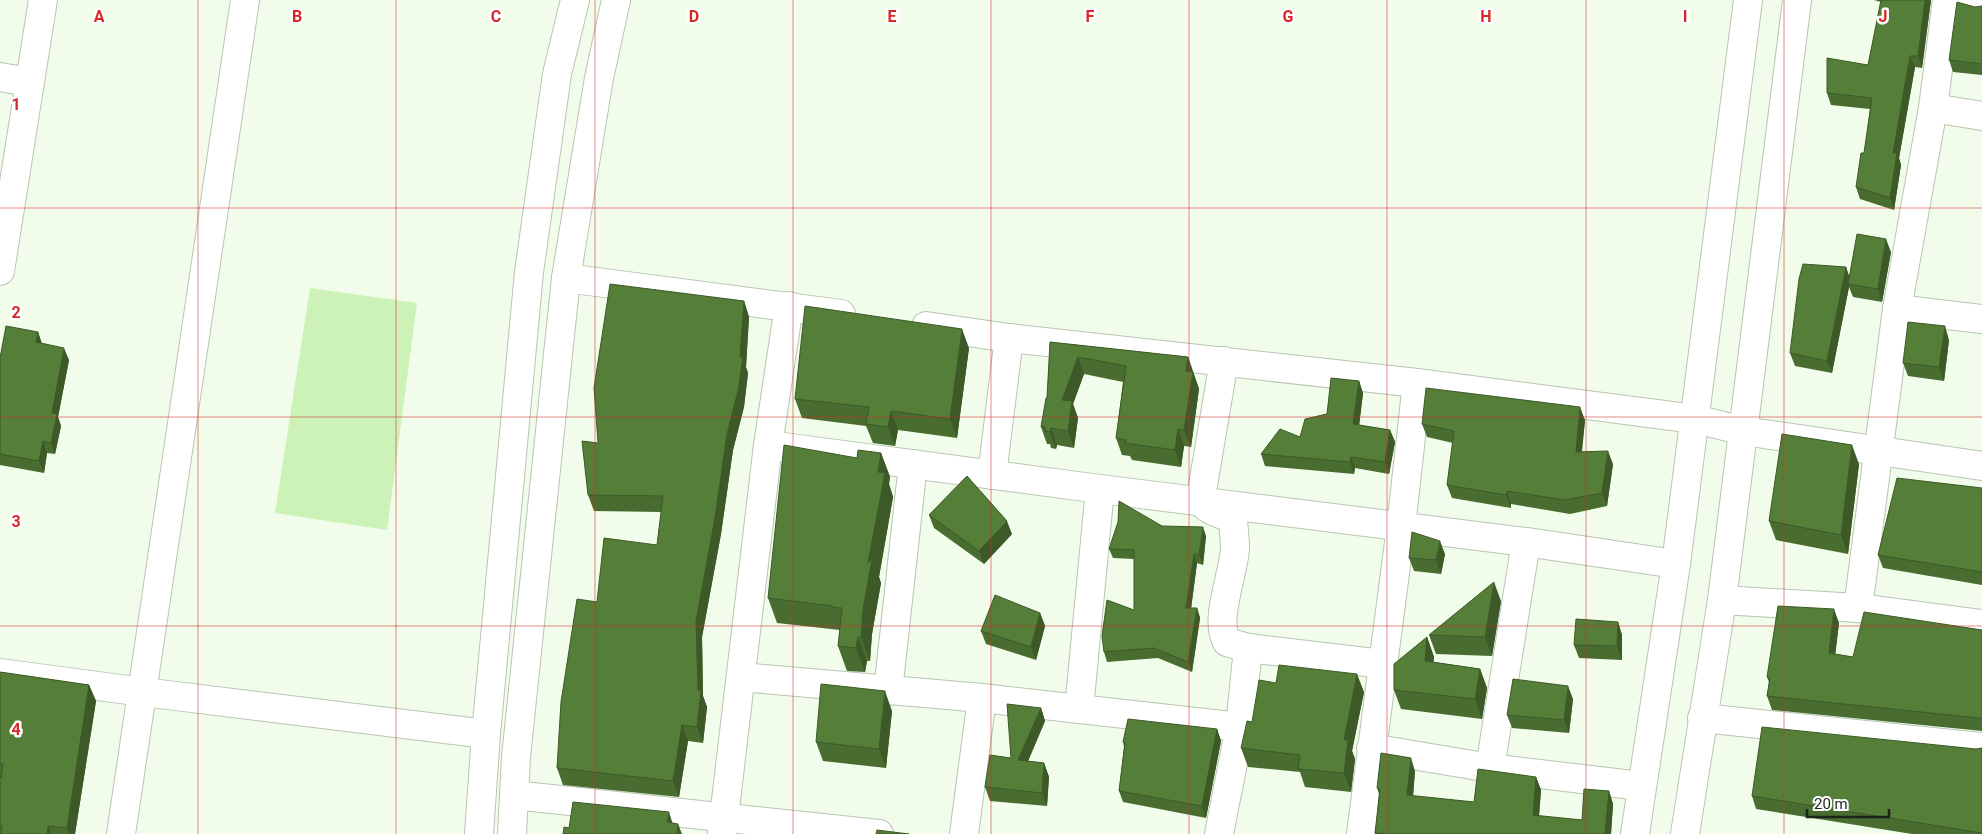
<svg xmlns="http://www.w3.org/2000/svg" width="1982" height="834" font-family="Roboto,sans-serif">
<rect width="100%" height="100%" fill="#f1fdea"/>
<path fill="#cdf2b7" d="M310,288L417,303L387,530L275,513Z"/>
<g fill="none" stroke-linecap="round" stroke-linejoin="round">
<g stroke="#b9c5b3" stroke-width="30">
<g id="street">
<path d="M1968,0L1982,3"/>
<path d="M0,77L29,82"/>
<path d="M1933,108L1982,116"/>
<path d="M0,271L43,0"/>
<path d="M566,278L841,314"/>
<path d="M1897,309L1982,319"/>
<path d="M926,326L1009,338L1417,383L1695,419L1744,431L1982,466"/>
<path d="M1224,361L1201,497C1204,514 1221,510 1233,521C1234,531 1235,540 1235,549C1233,576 1214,620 1227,642L1248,648L1383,664"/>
<path d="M768,445L1100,489L1526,542L1676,564"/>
<path d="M992,475L1009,338"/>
<path d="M1722,600L1858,608L1982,624"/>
<path d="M1858,608L1897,309L1933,108L1947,0"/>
<path d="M0,673L143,692L486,734"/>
<path d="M741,677L982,698L1240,727"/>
<path d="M888,691L913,464"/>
<path d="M1079,709L1100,489"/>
<path d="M1702,718L1982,747"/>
<path d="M1371,748L1490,768L1641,786"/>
<path d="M1490,768L1526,542"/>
<path d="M514,795L879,834"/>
<path d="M121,834L245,0"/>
<path d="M722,834L768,445L789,306"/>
<path d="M964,834L982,698"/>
<path d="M1219,834L1240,727L1248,648"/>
<path d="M1361,834L1401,527L1417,383"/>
<path d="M1635,834L1676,564L1748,0"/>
<path d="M1685,834L1722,600L1797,0"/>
</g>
</g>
<g stroke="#b9c5b3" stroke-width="30">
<g id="secondary">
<path d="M479,834L486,734L529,272L557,74L575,0"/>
<path d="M512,834L516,757L566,278L599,78L616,0"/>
</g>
</g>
<use href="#street" stroke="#fff" stroke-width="28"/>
<use href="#secondary" stroke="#fff" stroke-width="28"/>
</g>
<g fill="#496d30">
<path d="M1874,0H1931L1922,68L1915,67L1899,158L1901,165L1894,210L1860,199L1856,187L1864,153L1870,109L1831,105L1827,93L1868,65L1881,2Z"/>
<path d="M1982,6V75L1953,72L1949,60Z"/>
<path d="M1891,252L1882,302L1853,297L1849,287L1832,373L1795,366L1790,353L1846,267L1849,276Z"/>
<path d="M744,301L749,317L746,367L748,373L744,407L733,450L721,534L702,637L703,696L707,707L703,743L688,741L679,797L563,785L557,768L597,602L657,545L661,512L594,511L588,495L598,443Z"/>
<path d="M38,332L42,344L69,360L58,417L61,426L55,454L47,453L44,473L0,465V358Z"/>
<path d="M1949,340L1944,381L1908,376L1903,363Z"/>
<path d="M1050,342L1188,357L1199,389L1191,447L1184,446L1181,467L1132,460L1130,456L1122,455L1116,438L1123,382L1084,374L1073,404L1078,418L1074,448L1057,445L1056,449L1051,448L1050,444H1047L1041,427L1047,398Z"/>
<path d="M969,348L957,438L898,430L895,446L873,443L866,426L802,418L795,399Z"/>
<path d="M1359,381L1363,393L1359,425L1390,430L1395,442L1389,474L1355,468L1354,474L1265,466L1261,454L1300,437L1327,414Z"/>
<path d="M1585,420L1582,452L1613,464L1607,506L1570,514L1511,504V508L1452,498L1447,485L1453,443L1427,437L1422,424Z"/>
<path d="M881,453L890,477L889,484L893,497L879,577L881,583L872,634L870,661H867L865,672L847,671L838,646L840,630L777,623L768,598L857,458Z"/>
<path d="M1859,464L1848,554L1776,540L1769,521Z"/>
<path d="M1982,488V585L1883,568L1878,555Z"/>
<path d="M929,515L1012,534L984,564L934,528Z"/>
<path d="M1162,526L1206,536L1203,565L1197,563L1191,608H1197L1200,618L1192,672L1158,658L1107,662L1104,652L1134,610V559L1113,558L1109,549Z"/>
<path d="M1445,554L1441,574L1414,571L1409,558Z"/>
<path d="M1501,601L1492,656L1436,654L1429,635Z"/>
<path d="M1040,613L1045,626L1036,660L986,644L981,631Z"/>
<path d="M1618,622L1622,635V660L1579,658L1574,645Z"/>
<path d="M1839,623L1835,654L1853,657L1982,630V731L1772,710L1767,696L1769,682L1767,677Z"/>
<path d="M1427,637L1434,657L1433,662L1480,669L1487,688L1482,719L1401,709L1394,690Z"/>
<path d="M0,672L89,685L96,701L75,834H0V786L1,780L0,779Z"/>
<path d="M1276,683L1364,692L1352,751L1355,759L1351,792L1305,787L1300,772L1248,767L1241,748L1252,722Z"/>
<path d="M1573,699L1569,733L1512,728L1507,715Z"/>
<path d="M1041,708L1045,721L1028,761L1044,763L1049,777L1047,806L990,801L985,787L1011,758Z"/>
<path d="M892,711L886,768L823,761L816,742Z"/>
<path d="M1217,729L1221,741L1206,818L1123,802L1119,791L1124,747L1123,742Z"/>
<path d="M1982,748V834H1912L1756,809L1752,796Z"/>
<path d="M1415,771L1413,796L1474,802L1536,777L1541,790L1539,816L1582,820L1609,791L1613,804L1611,834H1375L1379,794L1377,788Z"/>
</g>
<g fill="#3c5927">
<path d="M1925,0H1931L1922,68L1918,56Z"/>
<path d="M1910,56L1915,67L1899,158L1901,165L1894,210L1890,198L1893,153Z"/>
<path d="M1886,239L1891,252L1882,302L1878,289Z"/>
<path d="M1846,267L1850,279L1848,284L1849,287L1832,373L1827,361Z"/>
<path d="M744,301L749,317L746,367L748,373L744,407L733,450L721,534L702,637L703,696L707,707L703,743L697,727L698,690L696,621L740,357Z"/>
<path d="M1945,326L1949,340L1944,381L1939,367Z"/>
<path d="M962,329L969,348L957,438L950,419Z"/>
<path d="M38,332L42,344L36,342Z"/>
<path d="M64,348L69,360L58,417L61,426L55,454L51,443L52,413Z"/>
<path d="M1078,357L1084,374L1073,404L1078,418L1074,448L1068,431L1062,400Z"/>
<path d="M1188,357L1199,389L1191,447L1184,430L1186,371Z"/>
<path d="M1359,381L1363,393L1358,435L1353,424Z"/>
<path d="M1580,407L1585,420L1580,465L1576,452Z"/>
<path d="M891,411L898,430L895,446L888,427Z"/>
<path d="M1051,428L1057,445L1056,449L1050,432Z"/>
<path d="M1178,429L1184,446L1181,467L1175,450Z"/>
<path d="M1390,430L1395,442L1389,474L1385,462Z"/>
<path d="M43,441L47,453L44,473L39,461Z"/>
<path d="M1852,445L1859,464L1848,554L1841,535Z"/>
<path d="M1608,451L1613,464L1607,506L1602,493Z"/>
<path d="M881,453L890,477L889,484L893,497L879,577L881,583L872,634L870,661L861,637L863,610L878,472Z"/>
<path d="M1351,457L1355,468L1354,474L1350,462Z"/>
<path d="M1507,491L1511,504V508L1506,495Z"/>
<path d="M1007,521L1012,534L984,564L979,551Z"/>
<path d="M1203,527L1206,536L1203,565L1199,555Z"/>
<path d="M1440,541L1445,554L1441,574L1436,560Z"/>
<path d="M1194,554L1197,563L1190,617L1186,608Z"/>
<path d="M1494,582L1501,601L1492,656L1485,637Z"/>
<path d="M1197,608L1200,618L1192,672L1188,662Z"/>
<path d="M1834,609L1839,623L1834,666L1829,653Z"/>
<path d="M1040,613L1045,626L1036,660L1031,647Z"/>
<path d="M1618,622L1622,635V660L1617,646Z"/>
<path d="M858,637L867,661L865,672L856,648Z"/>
<path d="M1427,637L1434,657L1432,680L1425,661Z"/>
<path d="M1480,669L1487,688L1482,719L1475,699Z"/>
<path d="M1357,674L1364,692L1352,751L1355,759L1351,792L1344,773V740Z"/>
<path d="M89,685L96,701L75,834H69L67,828Z"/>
<path d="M1568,686L1573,699L1569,733L1564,720Z"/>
<path d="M885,691L892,711L886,768L879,749Z"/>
<path d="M1041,708L1045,721L1023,773L1018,760Z"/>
<path d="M682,725L688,741L679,797L673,781Z"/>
<path d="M1217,729L1221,741L1206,818L1202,806Z"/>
<path d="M1411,758L1415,771L1412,809L1407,795Z"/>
<path d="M1044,763L1049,777L1047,806L1042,793Z"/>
<path d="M1536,777L1541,790L1538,828L1533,815Z"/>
<path d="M1609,791L1613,804L1611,834H1605Z"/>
<path d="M669,812L674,828L667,822Z"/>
<path d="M678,824L682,834H677Z"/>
<path d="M48,826L51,834H47Z"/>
</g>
<g fill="#557f38" stroke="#3c5927">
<path d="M1881,0H1925L1918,56H1910L1893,153H1897L1890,198L1856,187L1861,153H1864L1872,98L1827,93V58L1868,65Z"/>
<path d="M1957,2L1975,7L1982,6V64L1949,60Z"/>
<path d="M1857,234L1886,239L1878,289L1848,284Z"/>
<path d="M1803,264L1846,267L1827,361L1790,353L1799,279Z"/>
<path d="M610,284L744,301L740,357H743L738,391L727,434L715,518L696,621L698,690L701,691L697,727L682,725L673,781L557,768L561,702L577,599L597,602L604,538L657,545L663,496L588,495L582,441L598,443L594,388Z"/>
<path d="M805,306L962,329L950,419L891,411L888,427L866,424L869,407L795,399Z"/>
<path d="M1908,322L1945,326L1939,367L1903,363Z"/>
<path d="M6,326L38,332L36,342L64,348L52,413L57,414L51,443L43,441L39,461L0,454V358Z"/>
<path d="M1050,342L1188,357L1186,371L1193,372L1184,430L1178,429L1175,450L1125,443L1126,440L1116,438L1126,366L1078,357L1062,400L1072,401L1068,431L1051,428L1050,432L1045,431V427H1041L1046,398H1047Z"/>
<path d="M1331,378L1359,381L1353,424L1390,430L1385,462L1351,457L1350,462L1261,454L1280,429L1300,437L1305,419L1327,414Z"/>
<path d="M1426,388L1580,407L1576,452L1608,451L1602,493L1565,500L1507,491L1506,495L1447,485L1454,431L1422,424Z"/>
<path d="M1782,434L1852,445L1841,535L1769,521Z"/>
<path d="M784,445L857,458L858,450L881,453L878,472L885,473L868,563L872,559L863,610L861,637H858L856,648L838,646L842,608L832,607L833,606L768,598Z"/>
<path d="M967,476L1007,521L979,551L929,515Z"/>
<path d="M1897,478L1982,488V572L1878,555Z"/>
<path d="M1119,501L1162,526L1203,527L1199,555L1194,554L1186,608H1197L1188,662L1154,648L1104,652L1102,636L1107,600L1134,610V550L1109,549L1118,522Z"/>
<path d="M1412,532L1440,541L1436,560L1409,558Z"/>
<path d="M1494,582L1485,637L1429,635Z"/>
<path d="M995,595L1040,613L1031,647L981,631Z"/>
<path d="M1778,606L1834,609L1829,653L1853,657L1864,612L1982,630V719L1979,718L1767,696L1770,678L1767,677Z"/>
<path d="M1576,619L1618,622L1617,646L1574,645Z"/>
<path d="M1427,637L1425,661L1480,669L1475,699L1394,690V664Z"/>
<path d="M1279,665L1357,674L1344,740H1348L1344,773L1298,769L1300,755L1241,748L1247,721L1252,722L1259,680L1276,683Z"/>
<path d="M0,672L89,685L67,828L48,826L47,834H1L2,826H0V786L3,764H0Z"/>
<path d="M1513,679L1568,686L1564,720L1507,715Z"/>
<path d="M821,684L885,691L879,749L816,742Z"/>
<path d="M1007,704L1041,708L1018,760L1044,763L1042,793L985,787L990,755L1011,758Z"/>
<path d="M1128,719L1217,729L1202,806L1119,791L1125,743L1123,742Z"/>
<path d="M1762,727L1976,749L1982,748V833L1752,796Z"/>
<path d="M1381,753L1411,758L1407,795L1474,802L1478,769L1536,777L1533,815L1582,820L1584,789L1609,791L1605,834H1389L1375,833L1380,789L1377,788Z"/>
<path d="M573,802L669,812L667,822L678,824L677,834H563L564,827L569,828Z"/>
<path d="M877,830L909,834H876Z"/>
</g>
<path fill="none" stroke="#d62828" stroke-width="1" stroke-opacity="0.55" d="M198,0V834M396,0V834M595,0V834M793,0V834M991,0V834M1189,0V834M1387,0V834M1586,0V834M1784,0V834M0,208H1982M0,417H1982M0,626H1982"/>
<g font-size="16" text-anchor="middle" font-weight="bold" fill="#d62828" stroke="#fff" stroke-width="5" stroke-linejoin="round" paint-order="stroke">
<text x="99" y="22">A</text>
<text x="297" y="22">B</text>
<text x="496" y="22">C</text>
<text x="694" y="22">D</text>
<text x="892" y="22">E</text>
<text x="1090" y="22">F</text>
<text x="1288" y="22">G</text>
<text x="1486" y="22">H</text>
<text x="1685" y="22">I</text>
<text x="1883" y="22">J</text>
<text x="16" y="110">1</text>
<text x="16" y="318">2</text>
<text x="16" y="527">3</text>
<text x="16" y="735">4</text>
</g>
<path d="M1807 809v8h82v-8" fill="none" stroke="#1f231d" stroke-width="2.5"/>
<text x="1814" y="809" font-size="15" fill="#1f231d" stroke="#ffffff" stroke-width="4" paint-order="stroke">20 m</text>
</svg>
